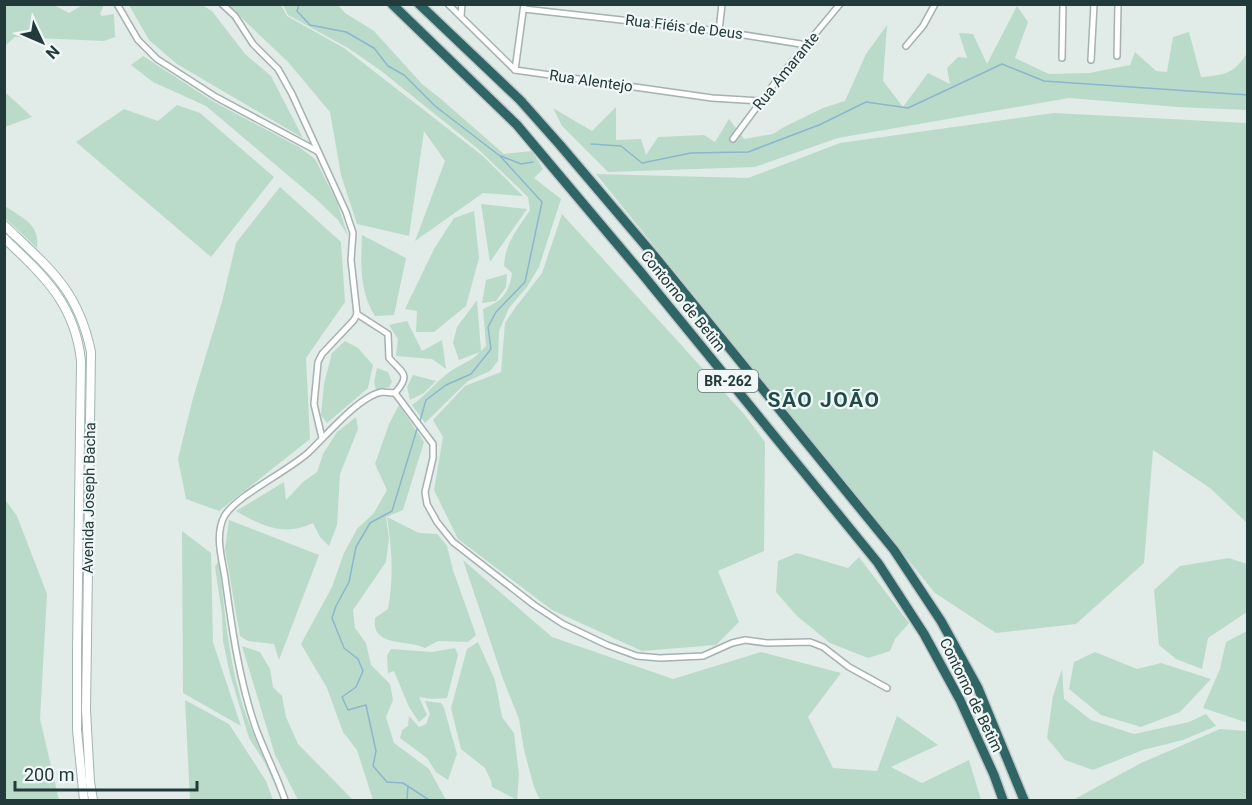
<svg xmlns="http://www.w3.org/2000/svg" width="1252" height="805" font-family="Roboto,sans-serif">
<rect width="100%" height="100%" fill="#e1ebe8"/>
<g fill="#bbdbca">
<path d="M5,4L54,5L69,13L83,5H104L100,14L102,16L114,14L115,37L104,41L15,37L5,46Z"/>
<path d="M129,5H202L212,11L245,54L271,76L303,138L177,64L149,40Z"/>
<path d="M228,5H281L287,16L344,48L483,156L523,196L483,193L415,241L445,161L424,131L409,236L357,224L341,175L330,112L288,62Z"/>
<path d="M283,5H338L345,13L374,31L422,84L441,99L504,154L532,151L543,169L534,178L561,199L539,267L527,287L509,308L499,331L498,361L490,371L468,381L425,423L412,405C425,396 435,383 448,373C458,365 471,362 480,352L459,360L453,343L457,327L477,300L481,351L486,346L483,309C502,301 509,294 512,273L504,266C505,242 518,229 530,210L528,197L477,148L380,70L348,48L288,15Z"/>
<path d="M1017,6L1028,22L1015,58L1049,74L1089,73L1130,65L1135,52L1156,71L1167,72L1173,37L1189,32L1201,77C1225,75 1234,74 1247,53V110L1178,107L1069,98L838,138L755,167L608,172L562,126L553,108L592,131L616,107V140L641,139L646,155L658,137L704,135L715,142L729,119L744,139L773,134L784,127L823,108L845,101L866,54L887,25L883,81L903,107L928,73L950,84L947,68L958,57L967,58L959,33L973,34L987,64Z"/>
<path d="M143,56L214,102L299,147L315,159L337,202L348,236L338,220L316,199L206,106L153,82L131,65Z"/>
<path d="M5,92L32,117L5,127Z"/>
<path d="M177,105L200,113L274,177L211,257L76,142L124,109L158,121Z"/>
<path d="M1054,113L1247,123V523L1210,488L1153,450L1144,563L1076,624L996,633L935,593L596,174L748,178L840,143Z"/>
<path d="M280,187L341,242L345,302L306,358L310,439L219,511L186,499L178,459L193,398L222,302L236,243Z"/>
<path d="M481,204L527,209L490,262Z"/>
<path d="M5,206C23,219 40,223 37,248L5,218Z"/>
<path d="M474,211L479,258L466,306L434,332H416L417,311L405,309L434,249L454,218Z"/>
<path d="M562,214L744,414L765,442L764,551L718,571L739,622L716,645L642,651L552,610L458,539L434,490L443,437L433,420L465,386L501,372L505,323L515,308L542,273Z"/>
<path d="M362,235L406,258L394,315L375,316C359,291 361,263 362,235Z"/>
<path d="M507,274L506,287L496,301L482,303L486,280Z"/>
<path d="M407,321L422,351L442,340L446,369L432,359L396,356L398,339L389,325Z"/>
<path d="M345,341L358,348L373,365L368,388L327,423L321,415L324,384L332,353Z"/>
<path d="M377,368L388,372L392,382L389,387L376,390L374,382Z"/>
<path d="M413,375L436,381L424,393L410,400L407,387Z"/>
<path d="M399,405L424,442L403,510L386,517L389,538L386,562L353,610L355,628L366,643L371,665L390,684L393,700L386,717L394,743L429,769L446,800H373L357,750L343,732L327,688L301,644L332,587L344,553L357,529L374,513L387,490L375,464L389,424Z"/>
<path d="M356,417L358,429L340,474L337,525L329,546L320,537L313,523C284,537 262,526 236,511L284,482L286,500L303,482L317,472L323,454L337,432Z"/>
<path d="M4,498L17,516L47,594L40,719L59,800H5Z"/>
<path d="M387,517L419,533L437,534L447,546L453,570L476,635L468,642L438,641L425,648C408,639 371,648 375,618L388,609C394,576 392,550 387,517Z"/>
<path d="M229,520L319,555L279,660L274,644L248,641L240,636L225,549Z"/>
<path d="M182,531L211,553L213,642L241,726L183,693Z"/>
<path d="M797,553L848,568L859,557L909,623L895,639L890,651L868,658L830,643L797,616L776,592L778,561Z"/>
<path d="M1229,558L1247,564V612L1208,638L1202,669L1176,659L1159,645L1154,590L1180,566Z"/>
<path d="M219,560C225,614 229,671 249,723C258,747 270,771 279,795L265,763L249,738L230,674L223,641L222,614L215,567Z"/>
<path d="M463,560L552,637L673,679L761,652L841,673L808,717L833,768L877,771L897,716L938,745L891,767L922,783L969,760L981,800H540L534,787L524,750L519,719L503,679Z"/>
<path d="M1247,631L1248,721L1245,722L1203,708L1220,669L1226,642Z"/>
<path d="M478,642L495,680L502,717L514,733L519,775L517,800L492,787L491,781L485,768L461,749L451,708L467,649Z"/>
<path d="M242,646L260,652L270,669L273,687L282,696L286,717L298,744L353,800H298L275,755Z"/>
<path d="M455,648L458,655L447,698L432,699L419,697L427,715L419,722L409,707L394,671L388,673L387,656L391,649L432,652Z"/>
<path d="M1095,652L1137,669L1161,663L1211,679L1180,712L1141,727L1101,715L1069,689L1074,662Z"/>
<path d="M1062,669L1064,699L1091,720L1134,734L1189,722L1206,714L1216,726L1183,740L1143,750L1093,770L1065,760L1047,738L1053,696Z"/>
<path d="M185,700L229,724L266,781L273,800H190Z"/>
<path d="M425,701L441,703L444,708L457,754L448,780L436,772L427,758L400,738L402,730L408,726L409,716L419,727L426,724L430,714Z"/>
<path d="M1220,729L1247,731V800H1073L1141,763Z"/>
</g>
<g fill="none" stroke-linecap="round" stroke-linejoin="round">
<g stroke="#8cb6cd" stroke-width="1.5">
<path d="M299,4L297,11L310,25L346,32L374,48L388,66L404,75L435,106L500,156L542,202L525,282L496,312L488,327L491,349L471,374L446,385L426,400L420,421"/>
<path d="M591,144L621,146L642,163L691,153L748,152L819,125L866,102L908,108L1002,64L1044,81L1248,95"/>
<path d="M501,156L521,164L533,162"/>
<path d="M417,429L392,511L370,523L356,547L349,582L336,606L332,618L344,648L358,659L363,671L356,687L342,697L348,710L366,705L376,751L373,766L387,782L403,783L429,800"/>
<path d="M407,800L408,786"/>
</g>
<g stroke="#a4b2b0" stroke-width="8">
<g id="street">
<path d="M117,4L138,40L157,59L216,97L317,151"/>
<path d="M222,4L235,16L253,44L278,69L292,94L346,212L353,233L351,260L357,314L354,320L322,354L318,362L314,404L322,438"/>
<path d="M448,4L515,70L712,98L761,101"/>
<path d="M524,9L719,31L807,45"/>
<path d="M461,16L462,4"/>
<path d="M719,31L722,4"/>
<path d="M906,46L923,26L935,4"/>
<path d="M1117,56L1118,4"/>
<path d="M1062,58L1063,4"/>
<path d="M1091,60L1094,4"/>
<path d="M515,70L524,4"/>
<path d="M733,139L777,80L840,4"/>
<path d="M357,314L388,334L389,358C402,373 412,374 395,393"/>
<path d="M285,800C277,776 265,753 256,729C239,680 232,629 225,578C222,558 214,534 225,515C239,494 287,472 309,452C326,436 359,396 382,392C386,392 391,393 395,393L433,444V458L425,492L427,504L437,522L453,542L534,605L563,624L607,645L637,656L660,658L703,656L732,643L745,640L767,643L810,642L823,647L849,667L887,688"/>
</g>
</g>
<g stroke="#a0b6b2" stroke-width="10">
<g id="secondary">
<path d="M4,225C49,268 78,289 91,352L86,710L90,782L93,800"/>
<path d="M4,238C44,276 75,304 81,361L77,651V730L84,800"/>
</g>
</g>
<g stroke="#c1c8c8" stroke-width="12">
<g id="highway">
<path d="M392,4L517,125L639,270L878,563L924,634L960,700L994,775L1003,800"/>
<path d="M419,4L520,100L560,145L656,258L894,550L941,621L978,688L1024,800"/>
</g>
</g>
<use href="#street" stroke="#fff" stroke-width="5"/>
<use href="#secondary" stroke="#fff" stroke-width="8"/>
<use href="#highway" stroke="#306565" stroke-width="9"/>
</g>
<g text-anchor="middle" stroke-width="4.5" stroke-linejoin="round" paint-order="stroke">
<rect fill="#f1f7f6" stroke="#607372" stroke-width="1.5" x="698" y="370" width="60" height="22" rx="4.5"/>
<g font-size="14" font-weight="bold" fill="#223a39">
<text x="728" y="386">BR-262</text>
</g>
<g font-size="15" fill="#223a39" stroke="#f1f7f6">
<text transform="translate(684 27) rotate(7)" y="5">Rua Fiéis de Deus</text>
<text transform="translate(786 71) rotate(-51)" y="5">Rua Amarante</text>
<text transform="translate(591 81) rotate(8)" y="5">Rua Alentejo</text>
<text transform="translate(683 301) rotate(51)" y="5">Contorno de Betim</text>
<text transform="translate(89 498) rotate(-89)" y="5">Avenida Joseph Bacha</text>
<text transform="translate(971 695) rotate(64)" y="5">Contorno de Betim</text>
</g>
<g font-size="21" font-weight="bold" letter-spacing="1.5" fill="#1f4b49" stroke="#f1f7f6">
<text x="824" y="407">SÃO JOÃO</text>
</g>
</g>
<rect width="1252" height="805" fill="none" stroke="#223a39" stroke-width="12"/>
<g transform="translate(42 42) rotate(134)" stroke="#f1f7f6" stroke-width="4.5" paint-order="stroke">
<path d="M0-4.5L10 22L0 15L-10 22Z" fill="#223a39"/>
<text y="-9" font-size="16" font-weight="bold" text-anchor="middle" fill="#223a39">N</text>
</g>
<path d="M15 781v9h182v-9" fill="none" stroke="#223a39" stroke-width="3"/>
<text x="24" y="781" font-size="18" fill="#223a39" stroke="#f1f7f6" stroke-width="4.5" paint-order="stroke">200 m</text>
</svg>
